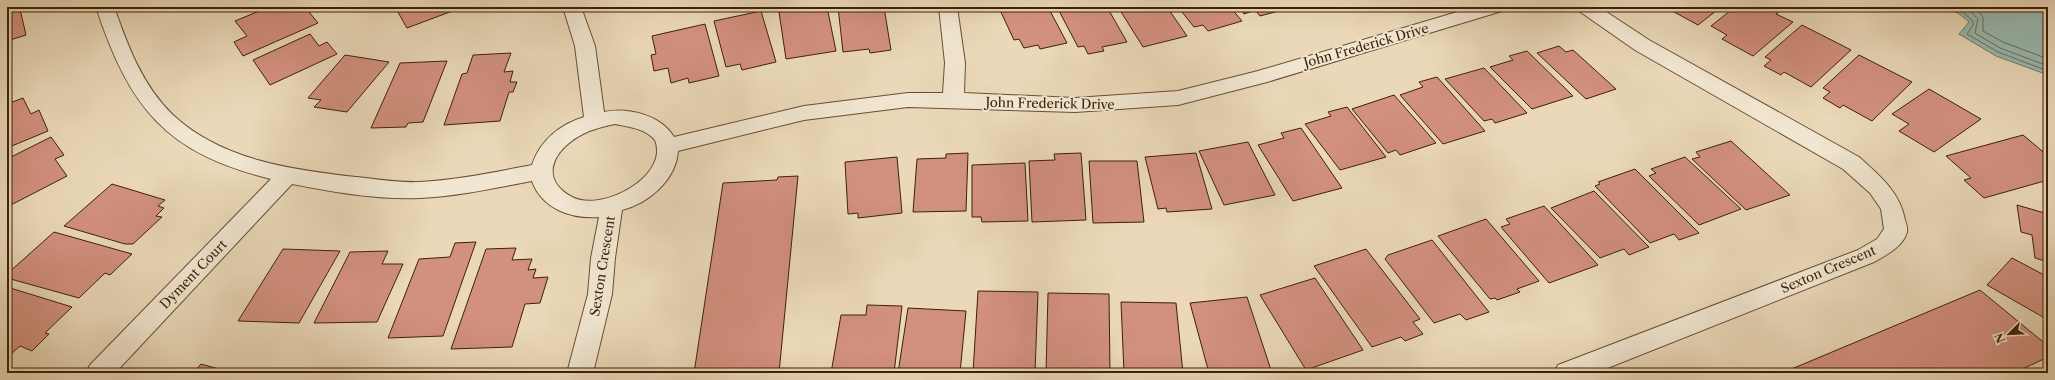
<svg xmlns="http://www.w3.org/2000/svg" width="2055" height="380" font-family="'Libre Caslon Text',serif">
<rect width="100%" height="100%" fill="#ead8b8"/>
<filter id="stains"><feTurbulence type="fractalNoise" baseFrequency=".005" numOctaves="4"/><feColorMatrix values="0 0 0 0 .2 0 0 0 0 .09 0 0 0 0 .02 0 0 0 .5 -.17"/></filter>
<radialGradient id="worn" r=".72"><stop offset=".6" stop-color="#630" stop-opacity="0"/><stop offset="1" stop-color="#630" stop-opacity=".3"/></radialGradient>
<path fill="#98b9b0" stroke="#747c6c" d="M1907,7H2048V75L1996,56L1959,34L1969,22C1960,14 1951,7 1938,7C1924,8 1922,13 1907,7Z"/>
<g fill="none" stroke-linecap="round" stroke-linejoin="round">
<g stroke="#6a6d5b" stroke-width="1">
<path d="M1957,7L1973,21V25L1967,34L1998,52L2048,71"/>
<path d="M1966,7L1978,19L1975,33L2000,48L2048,66"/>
<path d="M1975,7L1983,17V31L2003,42L2048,59"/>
</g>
</g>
<g fill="#d2907e" stroke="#3d2106">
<path d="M269,7H305L318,23L243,56L234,42L247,36L235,21Z"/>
<path d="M395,7H463L407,28Z"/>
<path d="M813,7H827L836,51L786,59L779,12Z"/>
<path d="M838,7H884L891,50L870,53L869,49L843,52Z"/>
<path d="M1006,7H1048L1067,43L1040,49L1038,45L1024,48L1019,39L1014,40L999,8Z"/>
<path d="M1057,7H1107L1127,42L1102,47L1104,51L1088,54L1084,46L1078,47Z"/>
<path d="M1118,7H1167L1187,36L1143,47Z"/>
<path d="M1178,7H1230L1242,21L1208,31L1203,25L1194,27Z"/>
<path d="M1239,7H1290V8L1260,16L1255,10L1244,14Z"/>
<path d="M1665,7H1721L1698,25Z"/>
<path d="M1735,7H1773L1780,11L1776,14L1793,22L1753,56L1722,39L1727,35L1711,26Z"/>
<path d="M20,9L26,35L7,41V13Z"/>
<path d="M761,11L776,62L742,70L740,64L726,67L714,21Z"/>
<path d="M705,24L719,76L689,83L688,78L671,83L668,68L654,71L651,55L656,54L652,36Z"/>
<path d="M1802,25L1851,50L1811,87L1784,72L1781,75L1764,66L1771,60L1765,57Z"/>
<path d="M310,34L319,46L327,42L337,54L270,85L253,60Z"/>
<path d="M1559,46L1566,52L1573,50L1616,89L1586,99L1537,53Z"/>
<path d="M1527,51L1573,96L1532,109L1490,67L1513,60L1509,56Z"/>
<path d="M511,53L504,72L513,71L510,82H517L513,92H509L500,121L444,125L462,74L467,73L473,55Z"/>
<path d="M345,55L389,62L347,112L314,107L321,100L308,98Z"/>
<path d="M1859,55L1912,82L1872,121L1843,105L1840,108L1823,98L1830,92L1823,88Z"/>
<path d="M447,61L423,122L408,123L406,127L371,128L400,63Z"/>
<path d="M1484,68L1527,113L1495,123L1492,119L1484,121L1445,79Z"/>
<path d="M1437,77L1485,131L1443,144L1400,95L1423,87L1419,82Z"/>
<path d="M1929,89L1981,119L1934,152L1899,131L1909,124L1892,114Z"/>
<path d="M1394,95L1436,143L1400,155L1396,150L1388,153L1352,109Z"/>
<path d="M23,98L31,114L39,110L48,131L7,148V104Z"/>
<path d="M1347,107L1386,157L1340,170L1305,124L1331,116L1328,112Z"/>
<path d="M1301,128L1342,188L1293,201L1258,145L1284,138L1281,133Z"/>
<path d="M2023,135L2048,156V180L1984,198L1964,180L1971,178L1946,156Z"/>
<path d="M51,137L64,155L55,159L67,176L7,207V159Z"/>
<path d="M1731,141L1790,195L1746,210L1692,159L1700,157L1696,152Z"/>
<path d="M1248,142L1275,195L1224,205L1199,151Z"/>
<path d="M968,153L966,211L913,212L917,159L946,158V154Z"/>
<path d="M1081,153L1086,220L1032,222L1029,161L1055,160L1054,154Z"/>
<path d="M1196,153L1212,209L1167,212L1166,208L1158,209L1145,157Z"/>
<path d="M897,157L902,213L858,218V213L848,214L845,162Z"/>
<path d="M1685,157L1741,209L1699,225L1649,176L1656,173L1651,169Z"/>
<path d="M1089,161H1137L1144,222L1093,223Z"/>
<path d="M1025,163L1028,221L982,222L981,217H972V165Z"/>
<path d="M1635,169L1699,233L1679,240L1674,234L1650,243L1595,186L1600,184L1598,182Z"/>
<path d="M798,176L779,373H694L723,183L777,180L778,177Z"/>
<path d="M112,184L165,200L158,206L164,208L156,216L162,217L133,244H125L64,226Z"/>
<path d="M1594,191L1649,247L1629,255L1624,249L1600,258L1551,208Z"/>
<path d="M2017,205L2048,214V262L2035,258L2032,235L2021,232Z"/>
<path d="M1544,206L1598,265L1549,283L1501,227L1510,224L1506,219Z"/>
<path d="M1486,219L1539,281L1517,289L1520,292L1497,300L1495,298L1490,299L1438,236Z"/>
<path d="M54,232L132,254L110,275L105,273L79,298L7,278V274Z"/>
<path d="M1432,240L1489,312L1466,320L1460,314L1434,323L1385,259L1388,255Z"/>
<path d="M476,242L443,336L388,338L419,259L450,257L455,243Z"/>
<path d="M516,248L512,260L532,259L528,270L536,269L533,278L548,277L540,303L525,304L512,347L451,349L486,249Z"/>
<path d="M283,249L340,251L299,323L238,321Z"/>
<path d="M1366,249L1420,319L1413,322L1423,334L1405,341L1401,337L1372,347L1314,266Z"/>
<path d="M388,251L382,264H403L377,322L314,323L350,252Z"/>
<path d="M2012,258L2048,277V320L1987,285Z"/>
<path d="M1315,278L1363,350L1306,370L1260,295Z"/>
<path d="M7,287L72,307L45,333L49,334L32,351L20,346L10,355L7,354Z"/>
<path d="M1980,290L2048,346V357L2014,373H1782Z"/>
<path d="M978,291L1038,292L1035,373H973Z"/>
<path d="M1048,293L1109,294L1110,373H1046Z"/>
<path d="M1247,297L1272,373H1209L1190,303Z"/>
<path d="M1121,302L1176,303L1183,373H1124Z"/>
<path d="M867,305L902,306L894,373H831L841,315H866Z"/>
<path d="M908,308L966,311L960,373H898Z"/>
<path d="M201,364L233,373H193Z"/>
</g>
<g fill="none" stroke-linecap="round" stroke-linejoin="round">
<g stroke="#684f32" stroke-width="2">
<g id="street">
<path d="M96,7H114C128,46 142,85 173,115C221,160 292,170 356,177C377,179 398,183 419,182C457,180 495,172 532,165C540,140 561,124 584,117L575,46L563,7H581L595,46L604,112C628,107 661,115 674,137L804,106L908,93H943L945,63L939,7H957L965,63L964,93L1075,98L1178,91L1258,71L1474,7H1504L1502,11L1267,82L1178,105L1075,112L908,107L804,120L678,151C676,180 649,203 622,210L615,258L612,294L593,373H567L588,294L591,258L599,217C571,219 542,209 532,181C495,188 458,196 420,198C378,200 333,192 292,184L115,373H86L90,365L271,179C165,153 129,107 96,7ZM615,124C628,127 642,128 652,137C657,141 657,147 657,153C654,184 599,211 572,197C537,178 555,148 583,134C593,129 604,126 615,124Z"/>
<path d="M1577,7H1599L1649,40L1859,157C1879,175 1900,192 1905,220C1906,223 1908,228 1907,232C1903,247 1886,255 1874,262L1595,373H1554L1558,365L1858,250L1877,239L1884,229L1881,209L1870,193L1843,169L1635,50L1579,11Z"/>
</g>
</g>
<use href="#street" fill="#f1e6d1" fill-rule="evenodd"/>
</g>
<g text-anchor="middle" stroke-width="4" stroke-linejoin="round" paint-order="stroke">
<g font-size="13" fill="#3d2106" stroke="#f1e6d1">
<text transform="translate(1366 45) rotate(-16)" y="5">John Frederick Drive</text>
<text transform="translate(1050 103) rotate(1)" y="5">John Frederick Drive</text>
<text transform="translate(602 266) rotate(-81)" y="5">Sexton Crescent</text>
<text transform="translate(1828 269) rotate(-23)" y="5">Sexton Crescent</text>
<text transform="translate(193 274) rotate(-46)" y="5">Dyment Court</text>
</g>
</g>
<rect width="2055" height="380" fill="none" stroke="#ead8b8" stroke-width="24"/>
<rect x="8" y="8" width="2039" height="364" fill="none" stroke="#3d2106" stroke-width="2"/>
<rect x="12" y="12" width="2031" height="356" fill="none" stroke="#3d2106"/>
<g transform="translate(2009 334) rotate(246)" stroke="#f1e6d1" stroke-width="3" paint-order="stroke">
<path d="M0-3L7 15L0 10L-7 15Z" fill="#3d2106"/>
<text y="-6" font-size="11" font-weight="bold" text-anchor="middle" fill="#3d2106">N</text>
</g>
<rect width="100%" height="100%" filter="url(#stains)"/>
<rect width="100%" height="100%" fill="url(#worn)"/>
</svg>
